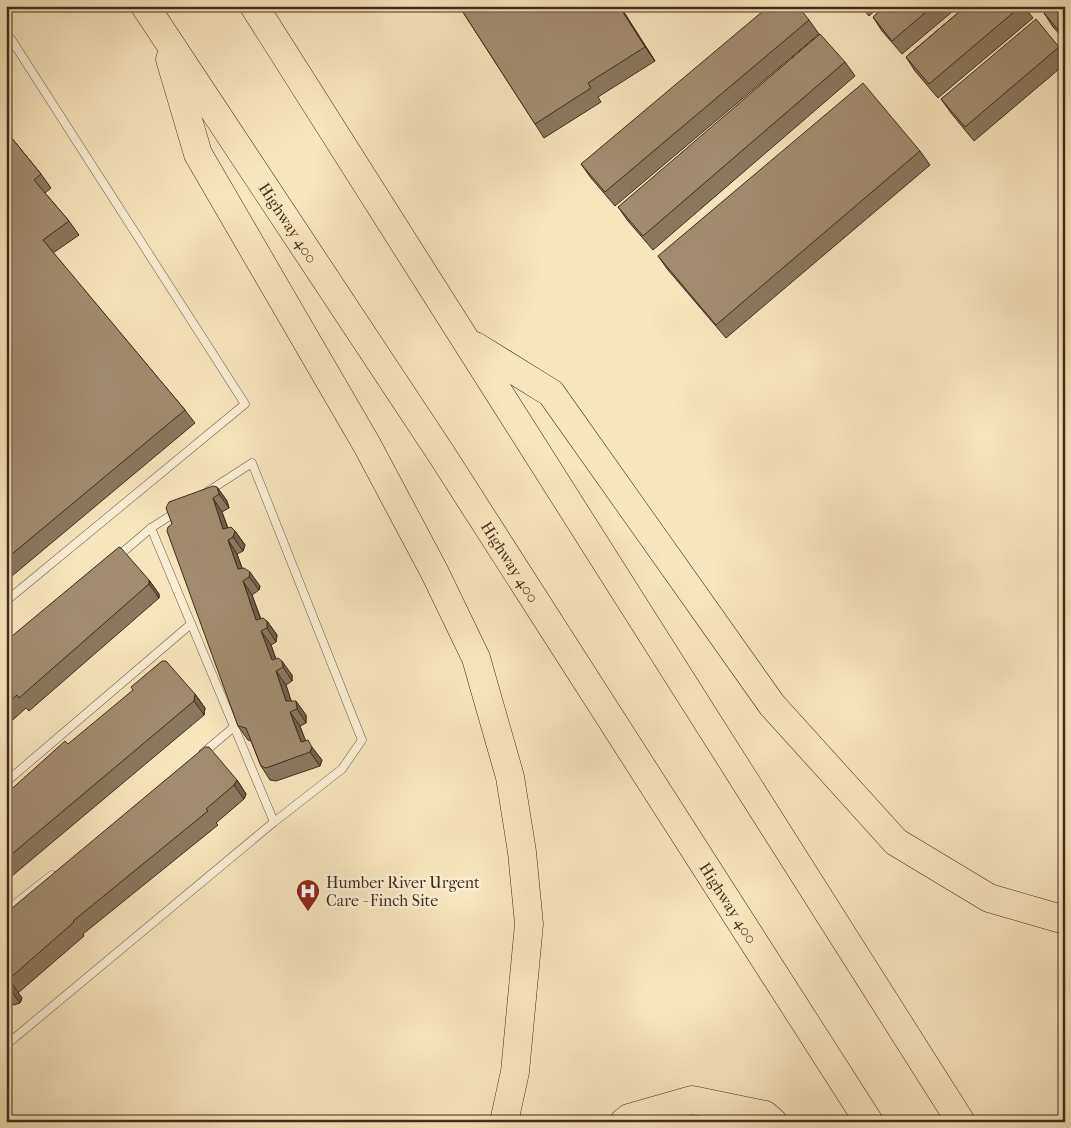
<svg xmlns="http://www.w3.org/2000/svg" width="1071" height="1128" font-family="'IM FELL French Canon',serif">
<rect width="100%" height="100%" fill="#f7e5bd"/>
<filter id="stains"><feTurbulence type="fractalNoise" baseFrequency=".004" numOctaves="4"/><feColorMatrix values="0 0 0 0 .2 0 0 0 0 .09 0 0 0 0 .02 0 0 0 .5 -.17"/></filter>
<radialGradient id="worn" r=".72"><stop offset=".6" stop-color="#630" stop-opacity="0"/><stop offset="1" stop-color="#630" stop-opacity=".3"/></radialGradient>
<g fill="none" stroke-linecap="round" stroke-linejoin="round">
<g stroke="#705a43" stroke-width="9">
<g id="service">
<path d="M151,528L274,822"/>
<path d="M116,558L151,528L176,512"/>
<path d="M6,601L245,404L11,39"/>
<path d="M203,753L234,727"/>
<path d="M6,782L191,624"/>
<path d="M6,911L52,875"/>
<path d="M6,1045L274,822L342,769L362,740L252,463L207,492"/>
</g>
</g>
<g stroke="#432b1a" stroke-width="29">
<g id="motorway">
<path id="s1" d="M145,6L442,455L869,1122"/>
<path d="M254,6L961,1122"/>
<path d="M170,59L198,154L367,445L434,571L476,658L510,777L522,852L529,924L515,1072L504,1122"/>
<path d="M475,346L551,393L772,705L896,842L989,898L1065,920"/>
<path d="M624,1122L629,1118L692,1100L765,1115L773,1122"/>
</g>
</g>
<use href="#service" stroke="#faeed4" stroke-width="8"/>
<use href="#motorway" stroke="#f7e5bd" stroke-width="28"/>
</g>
<g fill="#8a785f" stroke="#432b1a">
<path d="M459,6H620L655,61L598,97L601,102L544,138L535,124Z"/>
<path d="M861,6H880L869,16Z"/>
<path d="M885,6H959L902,54L882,31L873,17Z"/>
<path d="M966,6H1024L1033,18L938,98L915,71L906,57Z"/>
<path d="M1036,6H1048L1041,12Z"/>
<path d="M1065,6V40L1053,27L1044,13Z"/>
<path d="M809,20L819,34L615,206L591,178L581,164Z"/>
<path d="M1059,47L1065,54V64L974,141L951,113L941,99Z"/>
<path d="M845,62L855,76L653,250L628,221L618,207Z"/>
<path d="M6,131L41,174L51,188L45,193L69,221L79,235L53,253L185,410L195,423L6,581Z"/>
<path d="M920,151L930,165L726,338L668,270L658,256Z"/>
<path d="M217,487L227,501L229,508L222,512L228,528L235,531L245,545L243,551L237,554L242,568L260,586L259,590L252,595L261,619L267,621L277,635L276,642L271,645L276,659L292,675V681L286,685L291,701L306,715V723L300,726L305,741L322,760L320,766L276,781L270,780L261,766L251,741L248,740L238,726L172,524Z"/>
<path d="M149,580L159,594V598L29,711L26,708L6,726V641Z"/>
<path d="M195,694L205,708L204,715L6,881V794L68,744Z"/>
<path d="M237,780L246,794L244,799L216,823L218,825L83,934L84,936L18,993L22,998L20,1003L14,1005L8,1001L6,1002V913Z"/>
</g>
<g fill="#71624e" stroke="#432b1a">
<path d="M619,6H620L655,61L645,47Z"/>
<path d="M217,487L227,501L229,508L219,494Z"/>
<path d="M213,498L222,512L231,538L223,529Z"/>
<path d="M235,531L245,545L243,551L233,537Z"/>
<path d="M228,540L237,554L246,579L238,569Z"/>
<path d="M250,572L260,586L259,590L249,577Z"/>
<path d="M149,580L159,594V598L149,584Z"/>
<path d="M243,581L252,595L264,629L256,620Z"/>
<path d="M267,621L277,635L276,642L267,628Z"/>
<path d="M261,631L271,645L279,669L272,660Z"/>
<path d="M282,661L292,675V681L283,667Z"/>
<path d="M276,671L286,685L294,710L286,701Z"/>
<path d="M195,694L205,708L204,715L194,701Z"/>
<path d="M296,701L306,715V723L297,709Z"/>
<path d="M290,712L300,726L310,752L301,742Z"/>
<path d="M312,747L322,760L320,766L310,752Z"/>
<path d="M237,780L246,794L244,799L234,785Z"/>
<path d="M9,979L22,998L20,1003L10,989Z"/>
</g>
<g fill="#a18c6f" stroke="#432b1a">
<path d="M459,6H619L645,47L588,83L591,88L535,124Z"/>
<path d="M769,6H798L809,20L605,192L581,164Z"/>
<path d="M885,6H933L892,41L873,17Z"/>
<path d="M966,6H1021L929,84L906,57Z"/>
<path d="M1052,6H1065V38L1044,13Z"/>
<path d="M1036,19L1059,47L965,127L941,99Z"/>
<path d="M820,34L845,62L643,236L618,207Z"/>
<path d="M863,83L920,151L716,325L658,256Z"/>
<path d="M6,131L41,174L34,180L69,221L43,240L185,410L6,559Z"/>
<path d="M213,486L217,487L219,494L213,498L223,529L231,527L235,531L233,537L228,540L238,569L244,568L250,572L249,577L243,581L256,620L263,618L267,621V628L261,631L272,660L278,658L282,661L283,667L276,671L286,701H296L297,709L290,712L301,742L308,740L312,747L310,752L266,768L261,766L246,728L238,726L167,531L168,527L172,524L166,508L169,502Z"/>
<path d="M119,547L121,548L149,580V584L19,698L17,695L6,704V641Z"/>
<path d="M162,661H166L195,694L194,701L6,859V794L65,741L68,744L133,690L131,687Z"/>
<path d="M205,747H209L237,780L234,785L206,809L208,811L73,921L74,922L9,979L12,985L10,989L6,991V913Z"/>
</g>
<defs>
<g id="hospital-pin" transform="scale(1.25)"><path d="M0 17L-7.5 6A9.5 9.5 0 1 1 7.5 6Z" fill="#8f2418" stroke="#faeed4"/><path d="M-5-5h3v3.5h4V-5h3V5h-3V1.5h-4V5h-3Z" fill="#fff"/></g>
</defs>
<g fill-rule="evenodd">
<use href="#hospital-pin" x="308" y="891"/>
</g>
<g text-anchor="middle" stroke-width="5" stroke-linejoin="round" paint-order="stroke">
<g font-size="16" fill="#432b1a" stroke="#faeed4">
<text dy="6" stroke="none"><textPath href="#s1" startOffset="260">Highway 400</textPath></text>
<text dy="6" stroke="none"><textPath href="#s1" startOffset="665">Highway 400</textPath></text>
<text dy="6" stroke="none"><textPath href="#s1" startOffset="1070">Highway 400</textPath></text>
</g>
<g font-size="16" fill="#432b1a" stroke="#faeed4" text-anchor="start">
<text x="326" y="888">Humber River Urgent<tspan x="326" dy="18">Care - Finch Site</tspan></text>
</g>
</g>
<rect width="1071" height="1128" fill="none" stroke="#f7e5bd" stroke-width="25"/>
<rect x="8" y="8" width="1056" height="1113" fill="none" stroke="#432b1a" stroke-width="2.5"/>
<rect x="12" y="12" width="1046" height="1103" fill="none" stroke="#432b1a"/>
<rect width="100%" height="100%" filter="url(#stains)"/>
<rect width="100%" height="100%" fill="url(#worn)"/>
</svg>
